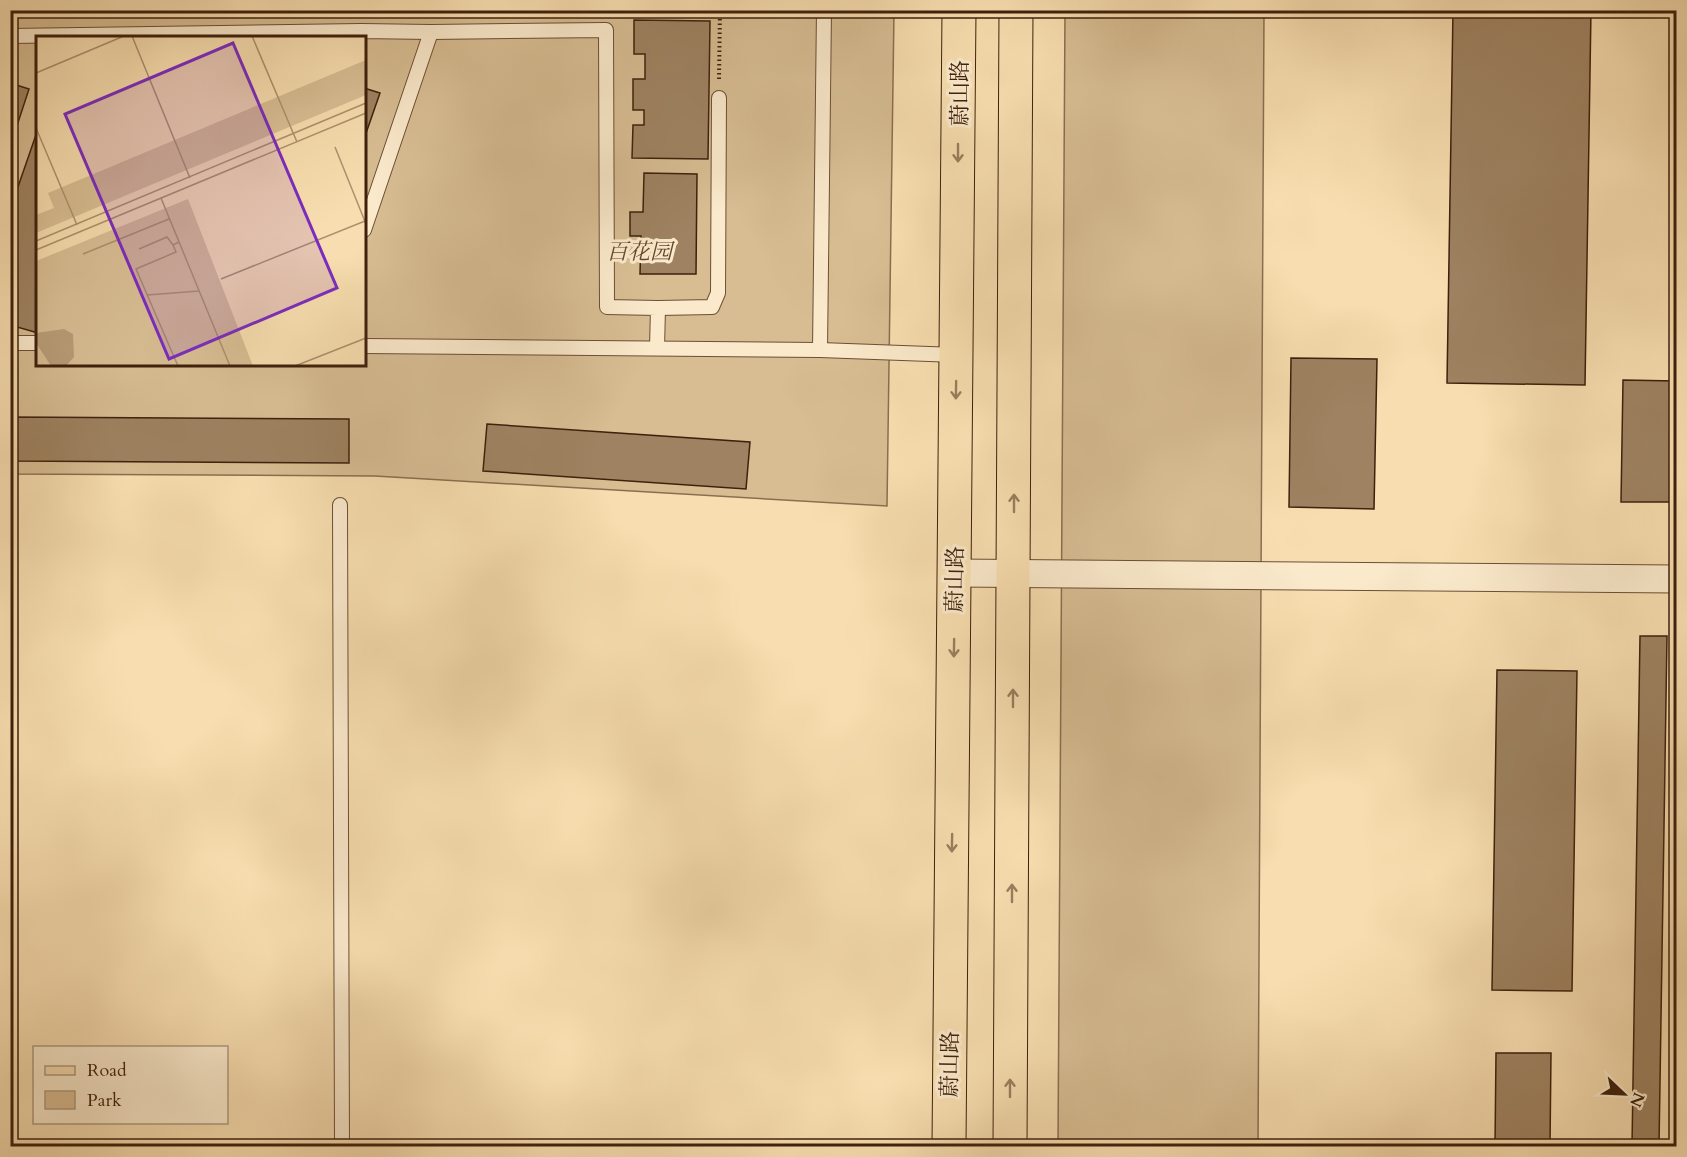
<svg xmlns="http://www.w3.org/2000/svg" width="1687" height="1157" font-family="Cardo,'Noto Serif SC',serif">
<rect width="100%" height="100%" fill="#f7ddaf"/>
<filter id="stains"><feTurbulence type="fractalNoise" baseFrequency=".00333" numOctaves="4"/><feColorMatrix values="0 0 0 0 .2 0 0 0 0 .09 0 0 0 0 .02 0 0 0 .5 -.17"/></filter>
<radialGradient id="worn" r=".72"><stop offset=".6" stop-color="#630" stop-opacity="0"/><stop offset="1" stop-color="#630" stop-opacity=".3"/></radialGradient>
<g fill="#d8bd93" stroke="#8b6e50" stroke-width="1.5" fill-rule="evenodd">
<path d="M11,11H894L887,506L375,476L11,474ZM38,38H364V364H38Z"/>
<path d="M1065,11H1264L1258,1146H1058Z"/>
</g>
<g fill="#9e8261" stroke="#3e200c" stroke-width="1.5">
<path d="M139,10H160L158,17Z"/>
<path d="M1453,10H1591L1585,385L1447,383Z"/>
<path d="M634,20L710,21L708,159L632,158L633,125H644V110H633V79H645V54H634Z"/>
<path d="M10,83L29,89L10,147Z"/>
<path d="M364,88L380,93L364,139Z"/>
<path d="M38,129V333L10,325V210Z"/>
<path d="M644,173L697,174L696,274H640L641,236H630V212H643Z"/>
<path d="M1291,358L1377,359L1374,509L1289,507Z"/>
<path d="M1623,380L1676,381V502H1621Z"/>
<path d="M10,417L349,419V463L10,461Z"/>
<path d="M487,424L750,442L746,489L483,471Z"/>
<path d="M1640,636H1667L1659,1146H1632Z"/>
<path d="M1497,670L1577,671L1572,991L1492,990Z"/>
<path d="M1496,1053H1551L1550,1146H1495Z"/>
</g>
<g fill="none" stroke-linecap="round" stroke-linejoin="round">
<g stroke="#6c4f35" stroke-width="16">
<g id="lane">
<path d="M10,36L361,31L431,32L606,30L607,307L658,308L657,348"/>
<path d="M364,230L431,32"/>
<path d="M658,308L712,307L718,293L719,98"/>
<path d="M10,343H38"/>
<path d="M364,346L820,350L957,355"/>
<path d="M820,350L824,10"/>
<path d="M340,505L342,1146"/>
</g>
</g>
<g stroke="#6c4f35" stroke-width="29">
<path id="street" d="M954,573L1676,579"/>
</g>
<g stroke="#3e200c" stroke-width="35">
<g id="primary">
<path d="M949,1146L959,10"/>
<path d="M1010,1146L1016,10"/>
</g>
</g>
<path stroke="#3e200c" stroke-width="4" stroke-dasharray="1.5 3" stroke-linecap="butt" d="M719,79L720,10"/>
<use href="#lane" stroke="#fae9cb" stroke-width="14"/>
<use href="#street" stroke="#fae9cb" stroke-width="27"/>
<use href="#primary" stroke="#f7ddaf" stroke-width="33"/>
</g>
<defs><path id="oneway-shaft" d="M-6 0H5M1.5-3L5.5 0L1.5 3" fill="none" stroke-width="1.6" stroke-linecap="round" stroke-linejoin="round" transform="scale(1.5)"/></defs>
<g stroke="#9a7e5e">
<use href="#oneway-shaft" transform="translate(958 153) rotate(90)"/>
<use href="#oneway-shaft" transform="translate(956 390) rotate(91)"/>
<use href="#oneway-shaft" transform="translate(1014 503) rotate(-90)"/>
<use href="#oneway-shaft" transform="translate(954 648) rotate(91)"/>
<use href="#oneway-shaft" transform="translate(1013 698) rotate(-90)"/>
<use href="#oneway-shaft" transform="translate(952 843) rotate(91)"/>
<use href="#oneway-shaft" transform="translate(1012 893) rotate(-90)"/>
<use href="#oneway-shaft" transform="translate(1010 1088) rotate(-90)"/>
</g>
<g text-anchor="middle" stroke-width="6" stroke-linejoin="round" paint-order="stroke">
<g font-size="22" fill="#3e200c" stroke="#fae9cb">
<text transform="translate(959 93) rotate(-90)" y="8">蔚山路</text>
<text transform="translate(954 579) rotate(-89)" y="8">蔚山路</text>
<text transform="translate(949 1064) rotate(-89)" y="8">蔚山路</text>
</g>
<g font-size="22" font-style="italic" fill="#64472e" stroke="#fae9cb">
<text x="639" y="259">百花园</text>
</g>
</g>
<g transform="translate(36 36)">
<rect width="330" height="330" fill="#f7ddaf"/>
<path d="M330,24V59L0,197V179L18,172L12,157ZM152,163L217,330H0V225Z" fill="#d8bd93"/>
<path d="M28,293L37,298L38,321L30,330H15L0,307V297Z" fill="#b89d78"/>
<path fill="none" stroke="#ad916e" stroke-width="1.5" d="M96,0L154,142M216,0L261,106M0,37L88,0M0,92L41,189M299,111L330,188M125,162L194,330M0,205L330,67M103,213L131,201L137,209M0,214L330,77M47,218L133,183M185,243L329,185M111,259L163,255M142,330L100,233L140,216L137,209L143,206M259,330L330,302"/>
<path fill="#7b2cbf" fill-opacity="0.15" stroke="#7b2cbf" stroke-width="3" d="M197,7L301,252L133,323L29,78Z"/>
<rect width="330" height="330" fill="none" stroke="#3e200c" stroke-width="3"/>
</g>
<rect width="1687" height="1157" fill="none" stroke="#f7ddaf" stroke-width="36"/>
<rect x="12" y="12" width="1663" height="1133" fill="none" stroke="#3e200c" stroke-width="3"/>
<rect x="18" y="18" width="1651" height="1121" fill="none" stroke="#3e200c" stroke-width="1.5"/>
<rect x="33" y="1046" width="195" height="78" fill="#fae9cb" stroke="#af997f" stroke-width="1.5"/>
<rect x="45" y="1066" width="30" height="9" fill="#f7ddaf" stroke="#af997f" stroke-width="1.5"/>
<text x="87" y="1076" font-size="18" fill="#3e200c">Road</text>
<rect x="45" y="1091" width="30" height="18" fill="#d8bd93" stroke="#af997f" stroke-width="1.5"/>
<text x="87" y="1106" font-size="18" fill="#3e200c">Park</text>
<g transform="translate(1624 1094) rotate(113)" stroke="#fae9cb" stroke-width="4.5" paint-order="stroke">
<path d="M0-4.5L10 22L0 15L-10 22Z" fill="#3e200c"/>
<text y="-9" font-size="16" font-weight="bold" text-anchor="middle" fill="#3e200c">N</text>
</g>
<rect width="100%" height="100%" filter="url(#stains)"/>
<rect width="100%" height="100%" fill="url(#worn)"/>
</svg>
